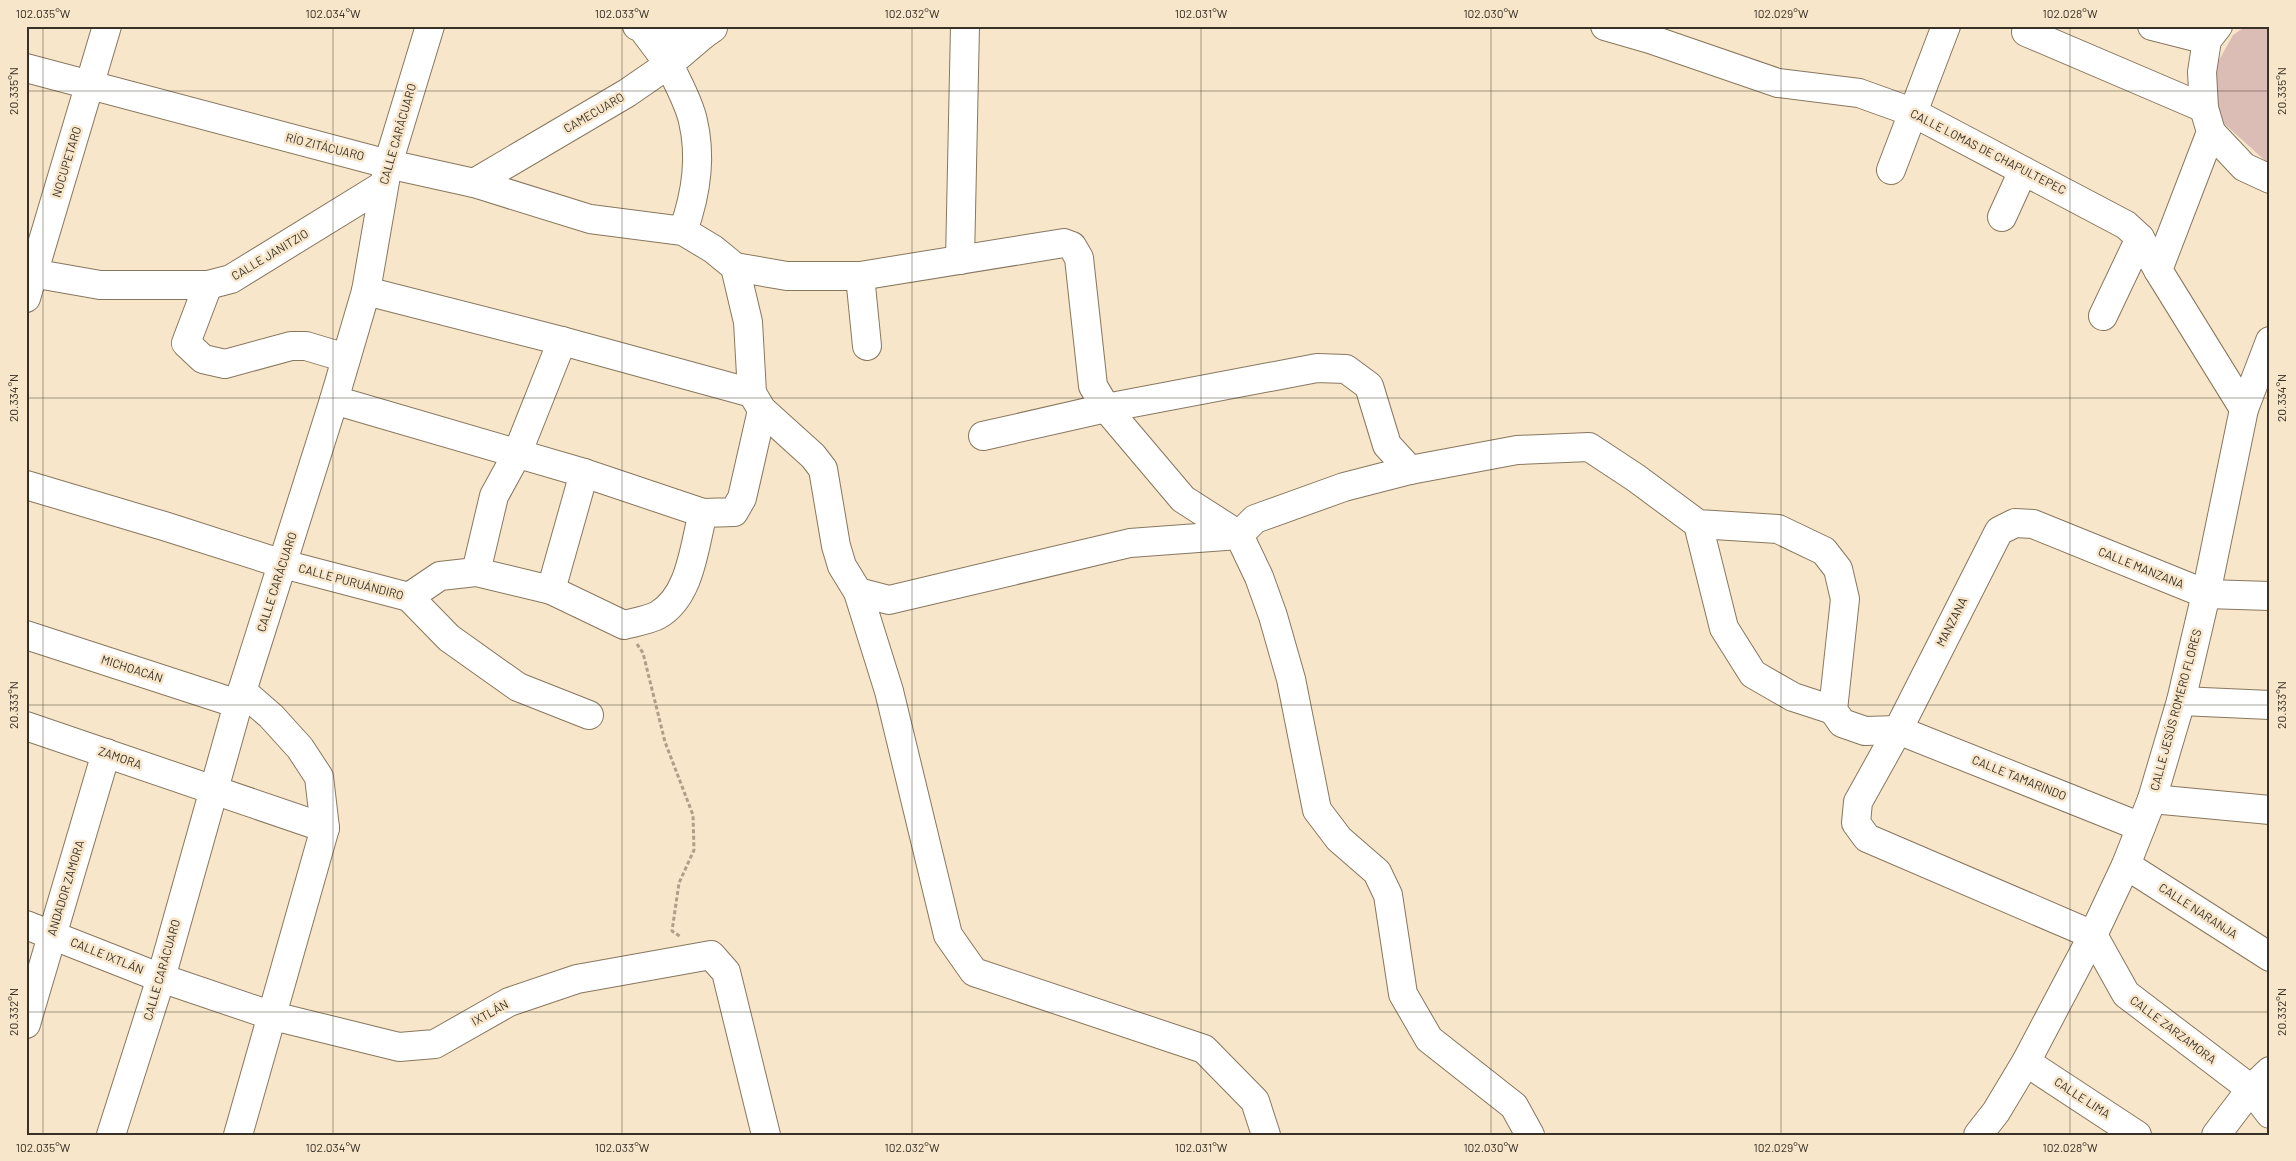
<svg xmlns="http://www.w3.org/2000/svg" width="2296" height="1161" font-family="Barlow,sans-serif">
<rect width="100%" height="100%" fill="#f8e6ca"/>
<path fill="#dcbdb6" d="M2246,26H2270V165L2219,119L2214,69L2233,35Z"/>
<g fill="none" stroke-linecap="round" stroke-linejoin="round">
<g stroke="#87775e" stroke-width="30">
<g id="minor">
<path d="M637,26L703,35L713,28"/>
<path d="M1605,26L1650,39L1778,83L1859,93L1912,112L2126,225L2140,238L2158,270L2244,409"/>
<path d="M2152,26L2207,40"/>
<path d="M2026,32L2204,108"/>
<path d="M26,68L388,164L474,183L590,219L683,231L713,249L735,267L748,322L752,393"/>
<path d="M2211,132L2244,167L2270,179"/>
<path d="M1891,170L1946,26"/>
<path d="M474,183L627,93L669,64L642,28"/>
<path d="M2002,217L2023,171"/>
<path d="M683,231C696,195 702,159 693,121C689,102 677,82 669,64L703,35"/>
<path d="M960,260L965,26"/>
<path d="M735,267L787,276H860L1064,243L1072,246L1079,258L1093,386L1106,408L1183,499L1239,535L1259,577L1273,616L1291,679L1317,810L1339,839L1377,872L1388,895L1403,994L1429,1039L1514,1106L1530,1135"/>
<path d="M2158,270L2211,132L2204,108L2202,72L2207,40L2218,26"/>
<path d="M26,272L100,285H208L231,279L382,186"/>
<path d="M860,276L867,346"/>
<path d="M208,285L186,343L203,359L225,364L291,346H306L346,358"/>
<path d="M366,291L562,341L752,393L762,410L813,456L823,469L836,546L842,566L858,592L889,600L1130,543L1239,535L1255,519L1344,487L1410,470L1517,450L1589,447L1636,478L1698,524L1778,529L1824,551L1838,569L1845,599L1833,710L1842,723L1865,731L1898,730L2141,827"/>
<path d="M26,298L107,26"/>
<path d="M2103,316L2140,238"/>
<path d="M334,400L584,473L703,513"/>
<path d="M983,436L1106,408L1317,368L1346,369L1369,386L1387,445L1410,470"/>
<path d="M26,485L164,526L283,564L409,597L440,576L476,572L551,590L624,625C635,622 649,620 658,615C691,596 694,546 703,513L734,512L742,498L762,410"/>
<path d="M1698,524L1724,628L1753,674L1793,697L1833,710"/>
<path d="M476,572L494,496L517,454L562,341"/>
<path d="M551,590L584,473"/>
<path d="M858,592L889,691L948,935L974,972L1204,1049L1255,1101L1266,1135"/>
<path d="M2270,596L2206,594L2033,524L2015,523L1999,531L1898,730L1858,802L1856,823L1867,838L2093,935L2126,994L2251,1089L2270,1114"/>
<path d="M409,597L449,638L518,687L589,715"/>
<path d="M26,635L238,704"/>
<path d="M2181,701L2270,705"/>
<path d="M26,726L325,828"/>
<path d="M2152,799L2270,810"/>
<path d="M2126,865L2270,957"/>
<path d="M26,925L161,978L273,1016L399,1047L435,1044L509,1002L577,979L711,955L726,972L766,1135"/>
<path d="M26,1024L106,753"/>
<path d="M2026,1062L2137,1135"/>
<path d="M111,1135L161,978L238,704L334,400L366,291L388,164L430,26"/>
<path d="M238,1135L325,828L319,777L300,748L271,716L242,691"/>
<path d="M1978,1135L1996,1112L2026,1062L2093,935L2126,865L2152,799L2181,701L2206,594L2244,409L2270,341"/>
<path d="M2216,1135L2251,1089L2270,1071"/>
</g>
</g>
<path stroke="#ad9f8a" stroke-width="3" stroke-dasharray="4 2.5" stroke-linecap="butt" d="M637,644L643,653L665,742L693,815L694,850L679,883L672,931L681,937"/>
<use href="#minor" stroke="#fff" stroke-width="28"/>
</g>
<path fill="none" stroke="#383126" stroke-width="1" stroke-opacity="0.45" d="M43,26V1135M333,26V1135M622,26V1135M912,26V1135M1201,26V1135M1491,26V1135M1781,26V1135M2070,26V1135M26,91H2270M26,398H2270M26,705H2270M26,1012H2270"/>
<g text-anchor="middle" stroke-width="5" stroke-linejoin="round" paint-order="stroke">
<g font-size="12" fill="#383126" stroke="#f8e6ca">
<text transform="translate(594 113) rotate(-30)" y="4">CAMECUARO</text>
<text transform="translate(398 134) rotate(-74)" y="4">CALLE CARÁCUARO</text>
<text transform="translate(325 147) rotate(14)" y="4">RÍO ZITÁCUARO</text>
<text transform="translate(1988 152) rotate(27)" y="4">CALLE LOMAS DE CHAPULTEPEC</text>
<text transform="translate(67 162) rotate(-73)" y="4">NOCUPETARO</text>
<text transform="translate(270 255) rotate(-31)" y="4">CALLE JANITZIO</text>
<text transform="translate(2141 568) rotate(22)" y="4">CALLE MANZANA</text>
<text transform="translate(277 582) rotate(-72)" y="4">CALLE CARÁCUARO</text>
<text transform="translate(351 582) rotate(15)" y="4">CALLE PURUÁNDIRO</text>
<text transform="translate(1952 622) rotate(-63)" y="4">MANZANA</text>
<text transform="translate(132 669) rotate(18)" y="4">MICHOACÁN</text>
<text transform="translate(2176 710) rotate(-75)" y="4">CALLE JESÚS ROMERO FLORES</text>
<text transform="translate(120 758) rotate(19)" y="4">ZAMORA</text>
<text transform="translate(2019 778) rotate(22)" y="4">CALLE TAMARINDO</text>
<text transform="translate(66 888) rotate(-73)" y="4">ANDADOR ZAMORA</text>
<text transform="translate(2198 911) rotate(33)" y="4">CALLE NARANJA</text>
<text transform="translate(107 956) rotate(22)" y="4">CALLE IXTLÁN</text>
<text transform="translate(162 970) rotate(-74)" y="4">CALLE CARÁCUARO</text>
<text transform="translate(490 1013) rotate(-29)" y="4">IXTLÁN</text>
<text transform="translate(2173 1030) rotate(37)" y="4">CALLE ZARZAMORA</text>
<text transform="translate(2082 1098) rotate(33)" y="4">CALLE LIMA</text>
</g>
</g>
<rect width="2296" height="1161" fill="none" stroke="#f8e6ca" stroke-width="55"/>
<rect x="28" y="28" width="2240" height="1106" fill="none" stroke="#383126" stroke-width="2"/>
<g font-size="12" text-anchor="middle" fill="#383126">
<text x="43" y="18">102.035°W</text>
<text x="333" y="18">102.034°W</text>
<text x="622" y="18">102.033°W</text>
<text x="912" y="18">102.032°W</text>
<text x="1201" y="18">102.031°W</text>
<text x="1491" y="18">102.030°W</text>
<text x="1781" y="18">102.029°W</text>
<text x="2070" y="18">102.028°W</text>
<text transform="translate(14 91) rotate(-90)" y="4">20.335°N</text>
<text transform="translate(2282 91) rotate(-90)" y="4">20.335°N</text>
<text transform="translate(14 398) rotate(-90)" y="4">20.334°N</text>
<text transform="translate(2282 398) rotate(-90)" y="4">20.334°N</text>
<text transform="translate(14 705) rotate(-90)" y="4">20.333°N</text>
<text transform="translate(2282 705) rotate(-90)" y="4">20.333°N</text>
<text transform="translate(14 1012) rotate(-90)" y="4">20.332°N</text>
<text transform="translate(2282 1012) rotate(-90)" y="4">20.332°N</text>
<text x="43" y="1152">102.035°W</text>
<text x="333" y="1152">102.034°W</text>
<text x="622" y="1152">102.033°W</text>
<text x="912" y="1152">102.032°W</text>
<text x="1201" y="1152">102.031°W</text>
<text x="1491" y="1152">102.030°W</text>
<text x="1781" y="1152">102.029°W</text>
<text x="2070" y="1152">102.028°W</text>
</g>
</svg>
